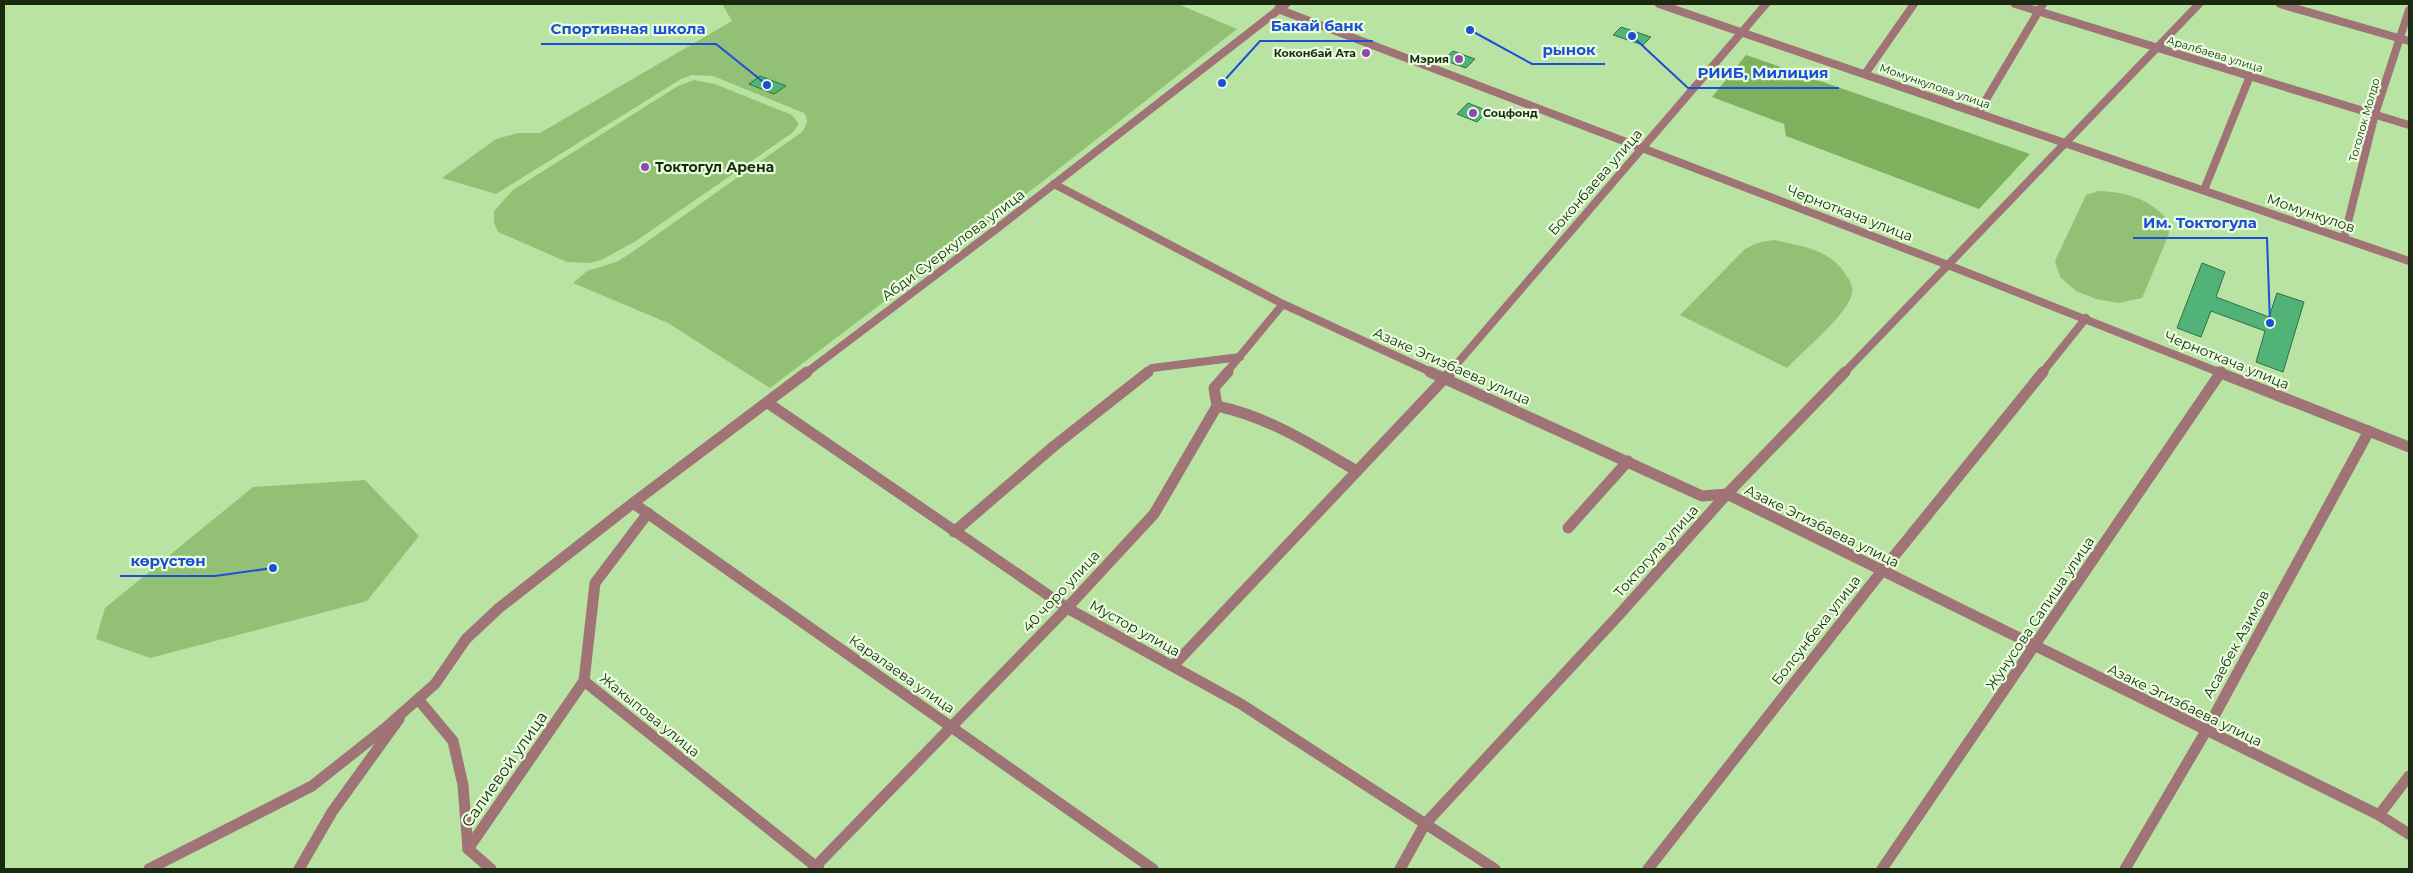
<svg xmlns="http://www.w3.org/2000/svg" width="2413" height="873" font-family="Montserrat,sans-serif">
<rect width="100%" height="100%" fill="#b9e3a2"/>
<g fill="#92c176">
<path d="M722,4H1178L1237,29L1042,182L770,388L668,323L573,283L587,271L616,262L628,255L802,132C807,125 809,121 804,113L713,76L692,75L681,79L496,194L442,178L496,139L518,133H540L732,21Z"/>
<path d="M694,80L715,84L792,115L799,124L792,133L636,241L601,260L590,263L567,262L498,232L494,223V211L513,190L678,86Z"/>
<path d="M2099,191C2127,192 2149,199 2168,220L2169,234L2142,298L2119,303L2096,299L2076,291L2060,277L2055,261L2086,195Z"/>
<path d="M1773,240C1801,245 1831,250 1846,275C1851,282 1854,288 1851,297C1845,316 1802,352 1787,368L1680,315L1745,249L1757,243Z"/>
<path d="M365,480L419,536L367,601L150,658L96,639L105,608L253,487Z"/>
</g>
<path fill="#7db15d" d="M1746,55L2030,154L1979,209L1786,136L1784,124L1712,97Z"/>
<g fill="#52b378" stroke="#2c7248">
<path d="M1621,27L1651,37L1643,45L1613,35Z"/>
<path d="M1453,51L1475,59L1466,68L1443,60Z"/>
<path d="M760,76L786,86L774,94L749,84Z"/>
<path d="M1468,103L1488,111L1477,122L1457,114Z"/>
<path d="M2202,263L2225,272L2216,297L2269,317L2277,293L2304,302L2283,372L2256,362L2265,331L2211,311L2201,337L2177,328Z"/>
</g>
<g fill="none" stroke-linecap="round" stroke-linejoin="round">
<path stroke="#a07376" stroke-width="8" d="M1642,148L1948,265"/>
<g stroke="#a07376" stroke-width="8">
<path d="M2015,4L2409,125"/>
<path d="M2280,4L2409,41"/>
<path d="M1865,74L1914,4"/>
<path d="M1978,113L2043,4"/>
<path d="M1054,184L1283,304L1433,373"/>
<path d="M2204,190L2250,76"/>
<path d="M2344,238L2375,114L2409,10"/>
<path d="M1146,373L1152,368L1240,357"/>
<path d="M1226,373L1283,304"/>
<path d="M2042,373L2086,318"/>
</g>
<g stroke="#a07376" stroke-width="11">
<path d="M1430,372L1702,496L1727,494L2379,815L2409,834"/>
<path d="M768,403L1067,608L1241,704L1495,869"/>
<path d="M1217,406C1269,417 1312,445 1357,471"/>
<path d="M633,503L1153,869"/>
<path d="M648,513L595,583L584,681L819,869"/>
<path d="M1568,528L1628,461"/>
<path d="M954,532L1054,446L1148,372"/>
<path d="M1173,666L1445,378"/>
<path d="M418,699L453,741L463,785L468,849"/>
<path d="M299,869L332,812L399,719"/>
<path d="M491,869L468,849L584,681"/>
<path d="M813,869L1067,608L1154,514L1217,406L1214,388L1228,372"/>
<path d="M1648,869L1882,571L2043,372"/>
<path d="M1882,869L2221,372"/>
<path d="M2125,869L2206,731L2369,431"/>
</g>
<g stroke="#a07376" stroke-width="8">
<path d="M1659,4L2409,261"/>
<path d="M1278,9L1642,148"/>
<path d="M1948,265L2221,373"/>
<path d="M806,373L995,230L1286,4"/>
<path d="M1449,373L1766,4"/>
<path d="M1844,373L2199,4"/>
</g>
<g stroke="#a07376" stroke-width="11">
<path d="M2218,372L2409,447"/>
<path d="M1445,378L1451,372"/>
<path d="M2379,815L2409,776"/>
<path d="M149,869L312,786L384,729L435,684L466,639L499,608L633,503L807,372"/>
<path d="M1400,869L1425,824L1618,616L1727,494L1845,372"/>
</g>
</g>
<g fill="#9344b4" stroke="#e7fddc" stroke-width="2">
<circle cx="1366" cy="53" r="5"/>
<circle cx="1459" cy="59" r="5"/>
<circle cx="1473" cy="113" r="5"/>
<circle cx="645" cy="167" r="5"/>
</g>
<g text-anchor="middle" stroke-width="4.5" stroke-linejoin="round" paint-order="stroke">
<g font-size="11" font-weight="bold" fill="#1a2a11" stroke="#e7fddc" text-anchor="end">
<text x="1356" y="57">Коконбай Ата</text>
<text x="1449" y="63">Мэрия</text>
<text x="1483" y="117" text-anchor="start">Соцфонд</text>
</g>
<g font-size="11" fill="#1a2a11" stroke="#e7fddc">
<text transform="translate(2215 54) rotate(17)" y="4">Аралбаева улица</text>
<text transform="translate(1935 86) rotate(19)" y="4">Момункулова улица</text>
<text transform="translate(2364 120) rotate(-74)" y="4">Тоголок Молдо</text>
</g>
<g font-size="14" font-weight="bold" fill="#1a2a11" stroke="#e7fddc" text-anchor="start">
<text x="655" y="172">Токтогул Арена</text>
</g>
<g font-size="14" fill="#1a2a11" stroke="#e7fddc">
<text transform="translate(1595 182) rotate(-49)" y="5">Боконбаева улица</text>
<text transform="translate(1850 213) rotate(21)" y="5">Черноткача улица</text>
<text transform="translate(2311 213) rotate(19)" y="5">Момункулов</text>
<text transform="translate(953 245) rotate(-37)" y="5">Абди Суеркулова улица</text>
<text transform="translate(2227 360) rotate(22)" y="5">Черноткача улица</text>
<text transform="translate(1452 366) rotate(24)" y="5">Азаке Эгизбаева улица</text>
<text transform="translate(1822 526) rotate(26)" y="5">Азаке Эгизбаева улица</text>
<text transform="translate(1656 551) rotate(-48)" y="5">Токтогула улица</text>
<text transform="translate(1061 591) rotate(-47)" y="5">40 чоро улица</text>
<text transform="translate(2040 613) rotate(-56)" y="5">Жунусова Сапиша улица</text>
<text transform="translate(1135 628) rotate(29)" y="5">Мустор улица</text>
<text transform="translate(1816 630) rotate(-52)" y="5">Болсунбека улица</text>
<text transform="translate(2236 644) rotate(-61)" y="5">Асаебек Азимов</text>
<text transform="translate(902 674) rotate(35)" y="5">Каралаева улица</text>
<text transform="translate(2185 705) rotate(26)" y="5">Азаке Эгизбаева улица</text>
<text transform="translate(650 715) rotate(39)" y="5">Жакыпова улица</text>
</g>
<g font-size="16" fill="#1a2a11" stroke="#e7fddc">
<text transform="translate(504 769) rotate(-55)" y="6">Салиевой улица</text>
</g>
</g>
<path fill="none" stroke="#1d4ed8" stroke-width="2" d="M1222 83L1260 41H1373M767 85L716 44H541M1470 30L1532 64H1605M1632 36L1688 88H1839M2270 323L2267 238H2133M273 568L215 576H120"/>
<g fill="#1d4ed8" stroke="#e7fddc" stroke-width="2">
<circle cx="1222" cy="83" r="5"/>
<circle cx="767" cy="85" r="5"/>
<circle cx="1470" cy="30" r="5"/>
<circle cx="1632" cy="36" r="5"/>
<circle cx="2270" cy="323" r="5"/>
<circle cx="273" cy="568" r="5"/>
</g>
<g font-size="15" text-anchor="middle" font-weight="bold" fill="#1d4ed8" stroke="#e7fddc" stroke-width="4.5" stroke-linejoin="round" paint-order="stroke">
<text x="1317" y="31">Бакай банк</text>
<text x="628" y="34">Спортивная школа</text>
<text x="1569" y="55">рынок</text>
<text x="1763" y="78">РИИБ, Милиция</text>
<text x="2200" y="228">Им. Токтогула</text>
<text x="168" y="566">көрүстөн</text>
</g>
<rect width="2413" height="873" fill="none" stroke="#1a2a11" stroke-width="10"/>
</svg>
